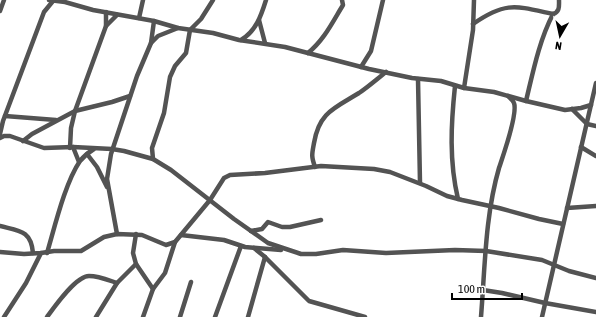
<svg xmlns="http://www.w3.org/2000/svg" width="596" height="317" font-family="'Asap Condensed',sans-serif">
<rect width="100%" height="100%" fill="#fff"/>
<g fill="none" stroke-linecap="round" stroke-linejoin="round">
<g stroke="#535353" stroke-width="4.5">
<path d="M49,0L65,2L93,10L154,21L178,28L213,33L239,40L285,47L369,69L412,78L441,81L464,88L494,92L526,101L565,110L581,108L591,105"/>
<path d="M0,11L4,0"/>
<path d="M139,18L143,0"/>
<path d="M259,20L265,43"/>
<path d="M473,24C506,1 516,6 553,14"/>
<path d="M106,26L117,15"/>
<path d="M241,40C256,31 261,16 266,0"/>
<path d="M151,43L158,36L178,28"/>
<path d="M308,53C324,40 332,23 343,5L342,0"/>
<path d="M361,67L371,51L383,0"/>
<path d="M418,79L420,183"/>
<path d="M455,86C451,124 449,161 458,199"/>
<path d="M464,88L473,30L474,0"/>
<path d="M526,101C533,72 539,41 553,14C560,12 559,6 559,0"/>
<path d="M572,109L587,124L596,126"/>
<path d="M5,116L56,120"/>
<path d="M0,134L3,121L44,12L53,1"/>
<path d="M0,138L4,136H10L44,148L73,147L112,149L124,151L153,159L171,170L234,219L268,243L301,254H316L343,250L386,253L455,250L486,251L542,260L569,271L596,278"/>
<path d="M23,141L32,134L75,111L112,102L130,96"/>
<path d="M73,147L79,162"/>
<path d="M581,147L596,156"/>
<path d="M70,148L71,128L75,111L106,26V12"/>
<path d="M87,154L97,167L107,187"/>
<path d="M153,159L152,148L164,113L170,77L175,66L186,53L190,30L201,19L213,0"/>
<path d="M315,167C311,156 312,154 314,143C319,112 335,108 359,93C368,87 377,79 386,72"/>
<path d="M567,208L596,206"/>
<path d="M0,226C19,231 31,230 33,253"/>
<path d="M251,231L262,229L268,222L282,227H290L321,220"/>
<path d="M117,234L107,179L111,154L137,76L151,43L154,21"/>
<path d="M136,234L133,253L136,264L153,289L143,317"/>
<path d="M181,235L224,240L245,247L281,250"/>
<path d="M254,248L265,257L309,301L365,317"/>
<path d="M0,252L24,254L41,253L54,251H81L104,237L117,234L142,235L166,245L175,242"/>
<path d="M47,253C55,226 65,183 80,161C84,156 89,152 94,149"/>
<path d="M153,289L165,273L175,242L210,200L224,178L230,175L265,173L321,166L374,169L390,172L426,186L447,196L462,200L499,208L539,219L563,224"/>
<path d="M483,290L502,293L545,303L596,312"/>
<path d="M4,317L26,283L41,253"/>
<path d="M47,317C55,306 76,276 89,276C99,276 108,280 117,283L136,264"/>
<path d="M96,317L117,283"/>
<path d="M180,317L191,282"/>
<path d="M215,317L241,246"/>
<path d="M248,317L265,257"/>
<path d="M481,317C485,268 485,216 499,168C503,156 518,114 514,103C513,100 510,98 508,96"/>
<path d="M542,317L596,83"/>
</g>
</g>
<g transform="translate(560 36) rotate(189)" stroke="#ffffff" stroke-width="3" paint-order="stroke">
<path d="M0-3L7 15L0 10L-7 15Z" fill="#000000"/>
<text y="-6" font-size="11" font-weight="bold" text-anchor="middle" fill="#000000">N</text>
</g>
<path d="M452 293v6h70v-6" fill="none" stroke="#000000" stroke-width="2"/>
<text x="458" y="293" font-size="12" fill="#000000" stroke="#ffffff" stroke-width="3" paint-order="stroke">100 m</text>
</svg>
